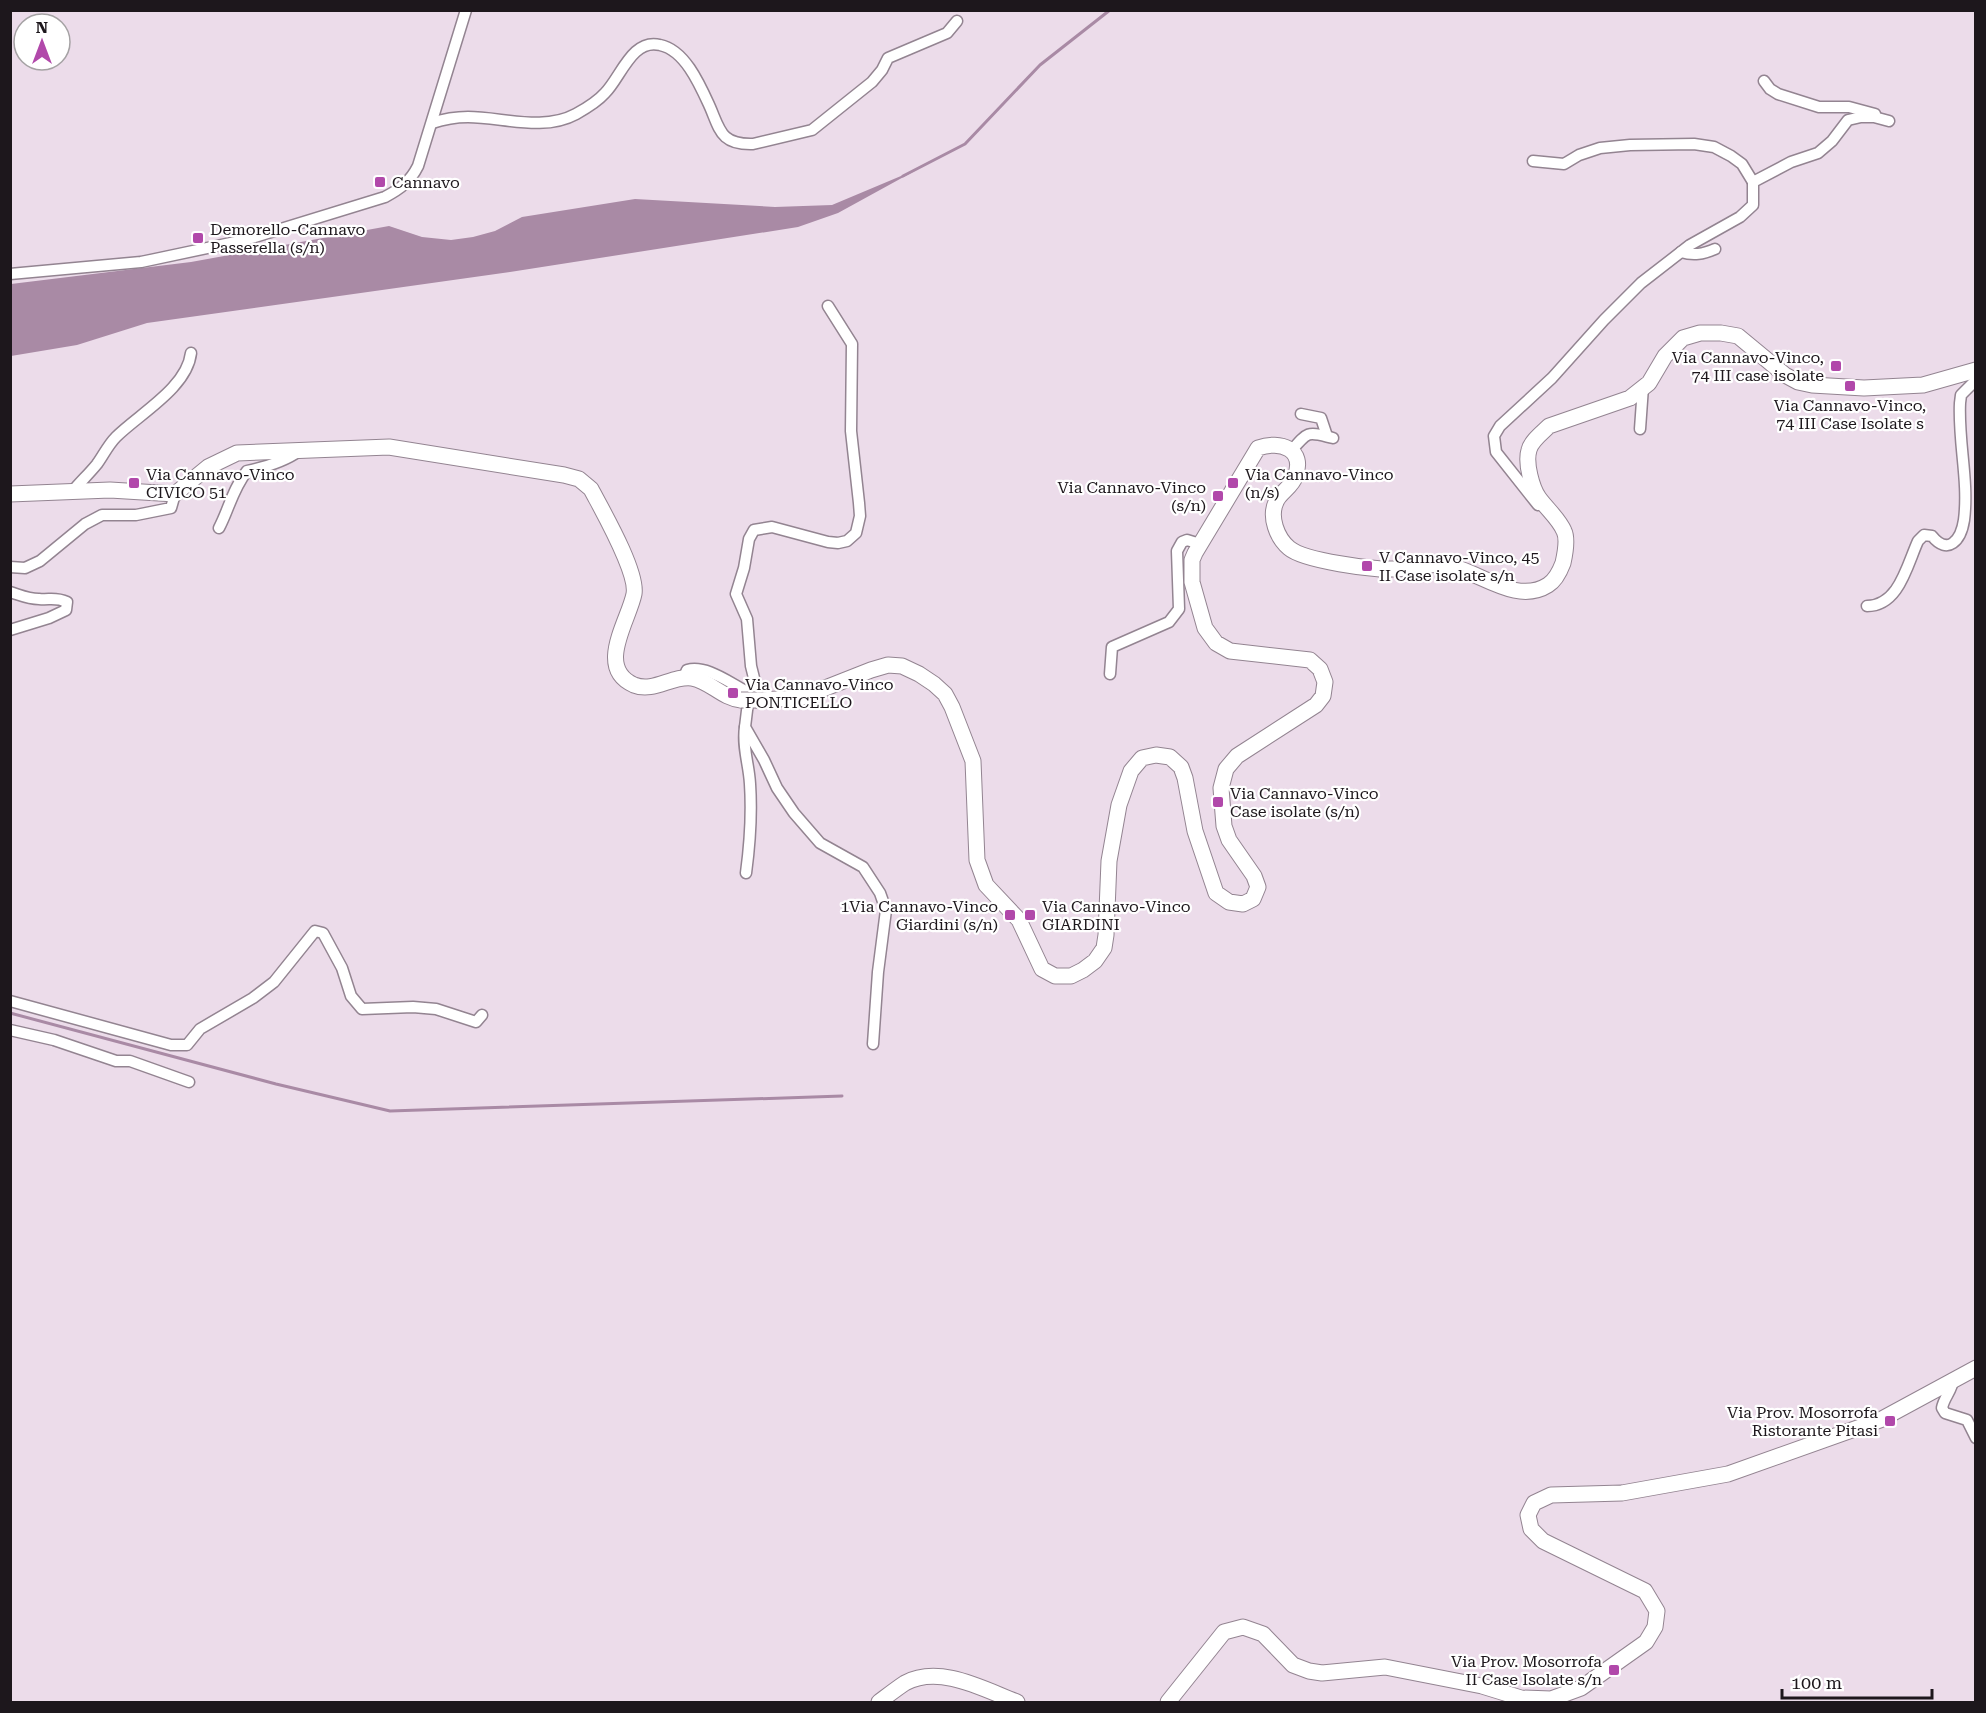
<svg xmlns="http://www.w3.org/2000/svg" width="1986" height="1713" font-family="'Roboto Serif',serif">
<rect width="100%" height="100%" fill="#ecdcea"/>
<path fill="#a98aa5" d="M920,168L838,213L798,227L510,272L147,323L77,345L11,356V284L191,262L389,226L422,237L451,240L473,237L495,231L522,217L635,199L775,207L832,205Z"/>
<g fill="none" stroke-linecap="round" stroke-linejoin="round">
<g stroke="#a98aa5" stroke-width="3">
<path d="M903,176L965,144L1040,65L1110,10"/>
<path d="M10,1013L276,1084L390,1111L842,1096"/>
</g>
<g stroke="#938491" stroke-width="13">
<g id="street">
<path d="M1764,81L1770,89L1778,94L1819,107H1849L1875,114"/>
<path d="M432,123C444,119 455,117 468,117C502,117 543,132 576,114C585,109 598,101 605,93C621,77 632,38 660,45C685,50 700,85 710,107C720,130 721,145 753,144L812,130L872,82L882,70L888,58L947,33L957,21"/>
<path d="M1533,161L1564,164L1579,155L1600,148L1630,145L1694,144L1714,147L1731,156L1742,164L1753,182"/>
<path d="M1681,252C1694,256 1703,254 1715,249"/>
<path d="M10,274L141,262L245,240L385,197C400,189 410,182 418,166L466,10"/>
<path d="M1301,414L1321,418L1327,436"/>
<path d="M1640,429L1643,387"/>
<path d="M1292,450C1309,430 1308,432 1333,438"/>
<path d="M72,492C80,482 89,474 97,464C103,456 108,445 116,437C139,414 187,388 191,353"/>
<path d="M1538,505L1496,452L1494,436L1500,426L1552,378L1604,320L1641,283L1690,245L1740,217L1753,205V182L1791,162L1818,153L1832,141L1848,120L1861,117H1874L1889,121"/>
<path d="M219,528C229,509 233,488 247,471C266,467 284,462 299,451"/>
<path d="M10,567L25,568L40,561L85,524L102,515H136L171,508L175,494"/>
<path d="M10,592C20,595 28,599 39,599C50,600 56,597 67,602L66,610L49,618L10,630"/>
<path d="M1867,606C1899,606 1907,565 1918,541L1924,535L1932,536C1948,556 1961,540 1964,520C1969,481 1958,442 1960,403L1961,395L1976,380"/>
<path d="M1110,674L1112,647L1169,622L1179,609L1177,551L1182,542L1187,540L1200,544"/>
<path d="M684,677L687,670C707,665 728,682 746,691L749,694L745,727L764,760L777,788L794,813L820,843L863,867L880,893L886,910L878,972L873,1044"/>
<path d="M749,694L754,678L751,666L747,619L736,594L744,568L749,539L754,530L772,527L828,542L838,543L847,541L856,533L860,516L859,503L851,431L852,344L828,306"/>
<path d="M745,727C742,747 749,764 750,784C752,814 750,843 746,873"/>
<path d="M10,1001L171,1045H187L200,1029L253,998L274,982L315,931L323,933L342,968L351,996L362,1009L413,1007L436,1009L476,1022L482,1015"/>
<path d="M10,1030L54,1040L116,1061H130L189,1082"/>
<path d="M1953,1380C1952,1391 1944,1397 1942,1408L1945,1413L1967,1420L1976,1438"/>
</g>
</g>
<g stroke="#938491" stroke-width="17">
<g id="secondary">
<path d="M10,494L110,490L175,494L208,467L237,453L389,447L564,475L579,479L591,489C602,510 638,572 634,594C629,620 595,668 634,685C654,693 672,675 692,678C710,681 722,698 741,700"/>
<path d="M757,700L800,698L871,670L888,665L902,666L919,674L934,684L945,694L952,707L973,761L977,860L986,885L1019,920L1042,969L1055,976H1071L1083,970L1095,961L1104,948L1106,935L1109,861L1119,805L1131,771L1142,758L1156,755L1170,757L1181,767L1185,778L1195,831L1216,893L1229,902L1243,904L1253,899L1258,887L1254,876L1229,840L1224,826L1221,788L1226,769L1237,756L1316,705L1323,696L1325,682L1320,669L1310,660L1230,651L1216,643L1205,628L1192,582V560L1195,553L1258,448C1280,440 1306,449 1295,477C1292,487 1279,493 1276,502C1269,517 1277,538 1289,548C1304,561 1374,570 1395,569C1412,569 1427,562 1445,565C1477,569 1515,606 1548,585C1556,580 1560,571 1563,563C1565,554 1568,539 1564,531C1559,519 1547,509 1539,498C1532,488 1525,463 1529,450C1531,441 1543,432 1549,426L1630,398L1649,383L1665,356L1683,338L1700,333H1721L1738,336L1785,375L1798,382L1812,385L1864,388L1923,385L1976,370"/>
<path d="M879,1702C887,1696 896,1689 905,1683C940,1664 985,1690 1017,1702"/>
<path d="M1168,1702L1224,1632L1243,1627L1263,1634L1293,1665L1309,1671L1322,1673L1385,1667L1482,1686L1521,1698L1551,1699L1581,1688L1646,1642L1655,1627L1657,1611L1645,1591L1543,1541L1531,1529L1528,1515L1534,1503L1551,1495L1622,1493L1728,1474L1880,1420L1976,1368"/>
</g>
</g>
<use href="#street" stroke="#fff" stroke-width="10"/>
<use href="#secondary" stroke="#fff" stroke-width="15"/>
<g stroke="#938491" stroke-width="17" stroke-linecap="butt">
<path id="secondary-bridge" d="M741,700H757"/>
</g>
<use href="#secondary-bridge" stroke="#fff" stroke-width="15"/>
</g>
<g fill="#b148aa" stroke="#fff" stroke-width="2">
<rect x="374" y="176" width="12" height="12" rx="3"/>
<rect x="192" y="232" width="12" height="12" rx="3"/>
<rect x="1830" y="360" width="12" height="12" rx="3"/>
<rect x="1844" y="380" width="12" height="12" rx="3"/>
<rect x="128" y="477" width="12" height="12" rx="3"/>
<rect x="1227" y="477" width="12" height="12" rx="3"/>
<rect x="1212" y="490" width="12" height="12" rx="3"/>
<rect x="1361" y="560" width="12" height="12" rx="3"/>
<rect x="727" y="687" width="12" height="12" rx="3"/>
<rect x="1212" y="796" width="12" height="12" rx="3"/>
<rect x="1004" y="909" width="12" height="12" rx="3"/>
<rect x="1024" y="909" width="12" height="12" rx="3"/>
<rect x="1884" y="1415" width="12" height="12" rx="3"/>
<rect x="1608" y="1664" width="12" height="12" rx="3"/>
</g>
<g text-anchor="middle" stroke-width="4.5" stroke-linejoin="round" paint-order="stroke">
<g font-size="16" fill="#1d171c" stroke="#fff" text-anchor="start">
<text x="392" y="188">Cannavo</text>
<text x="210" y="235">Demorello-Cannavo<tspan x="210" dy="18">Passerella (s/n)</tspan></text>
<text x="1824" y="363" text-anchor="end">Via Cannavo-Vinco,<tspan x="1824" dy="18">74 III case isolate</tspan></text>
<text x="1850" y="411" text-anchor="middle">Via Cannavo-Vinco,<tspan x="1850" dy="18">74 III Case Isolate s</tspan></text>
<text x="146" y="480">Via Cannavo-Vinco<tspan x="146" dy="18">CIVICO 51</tspan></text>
<text x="1245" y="480">Via Cannavo-Vinco<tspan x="1245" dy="18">(n/s)</tspan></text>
<text x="1206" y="493" text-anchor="end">Via Cannavo-Vinco<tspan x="1206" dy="18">(s/n)</tspan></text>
<text x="1379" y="563">V Cannavo-Vinco, 45<tspan x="1379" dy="18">II Case isolate s/n</tspan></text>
<text x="745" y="690">Via Cannavo-Vinco<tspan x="745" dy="18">PONTICELLO</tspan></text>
<text x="1230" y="799">Via Cannavo-Vinco<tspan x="1230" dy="18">Case isolate (s/n)</tspan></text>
<text x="998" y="912" text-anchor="end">1Via Cannavo-Vinco<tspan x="998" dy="18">Giardini (s/n)</tspan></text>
<text x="1042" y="912">Via Cannavo-Vinco<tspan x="1042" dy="18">GIARDINI</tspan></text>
<text x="1878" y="1418" text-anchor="end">Via Prov. Mosorrofa<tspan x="1878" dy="18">Ristorante Pitasi</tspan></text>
<text x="1602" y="1667" text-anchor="end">Via Prov. Mosorrofa<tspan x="1602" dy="18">II Case Isolate s/n</tspan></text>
</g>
</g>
<rect width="1986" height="1713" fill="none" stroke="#1d171c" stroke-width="24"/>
<g transform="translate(42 42)"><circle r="28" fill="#ffffff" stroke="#a5a2a4" stroke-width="1.5"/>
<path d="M0-4.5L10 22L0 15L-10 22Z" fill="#b148aa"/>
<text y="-9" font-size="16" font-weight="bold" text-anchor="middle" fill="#1d171c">N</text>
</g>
<path d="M1782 1689v9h150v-9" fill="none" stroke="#1d171c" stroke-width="3"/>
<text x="1791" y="1689" font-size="18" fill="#1d171c" stroke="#ffffff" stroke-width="4.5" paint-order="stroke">100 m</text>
</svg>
